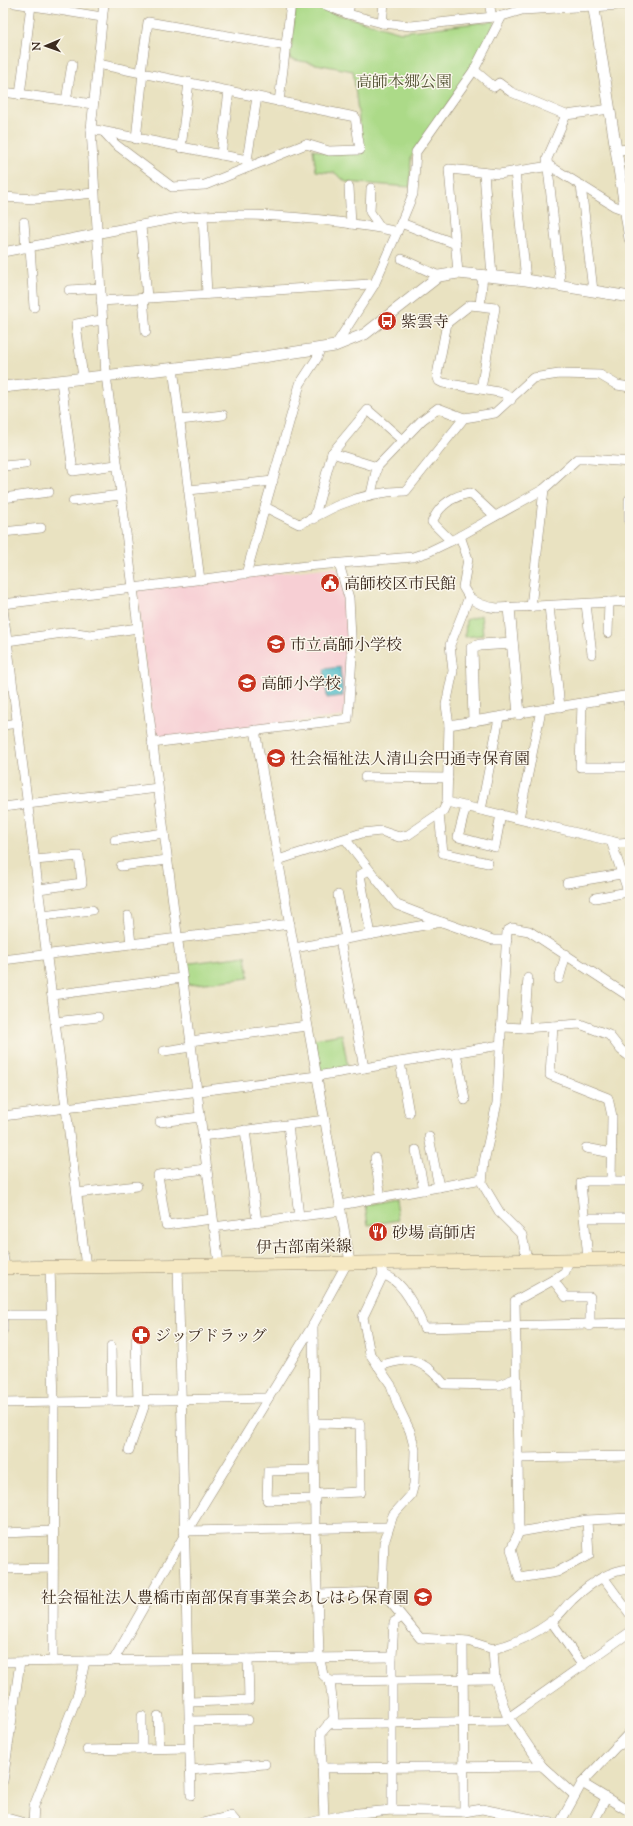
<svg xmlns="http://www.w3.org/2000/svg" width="633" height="1826" font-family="'Sorts Mill Goudy','Noto Serif JP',serif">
<rect width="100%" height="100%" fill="#fbf7ec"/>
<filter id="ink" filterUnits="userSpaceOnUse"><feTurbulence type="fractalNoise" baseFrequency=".025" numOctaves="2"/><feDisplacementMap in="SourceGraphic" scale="8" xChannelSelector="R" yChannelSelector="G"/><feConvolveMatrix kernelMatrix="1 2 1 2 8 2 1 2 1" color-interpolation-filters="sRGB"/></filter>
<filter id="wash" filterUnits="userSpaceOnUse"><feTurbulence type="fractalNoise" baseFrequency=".012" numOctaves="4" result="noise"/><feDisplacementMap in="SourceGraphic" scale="16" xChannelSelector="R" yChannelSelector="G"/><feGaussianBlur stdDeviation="0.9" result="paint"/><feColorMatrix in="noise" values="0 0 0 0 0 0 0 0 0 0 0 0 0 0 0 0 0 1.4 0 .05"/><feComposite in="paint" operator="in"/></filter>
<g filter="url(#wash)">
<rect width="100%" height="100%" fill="#e9e2c1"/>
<path fill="#f7cfd4" d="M334,567L338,570L347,596L349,650L345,716L158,739L154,737L137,589Z"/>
<g fill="#acda88" stroke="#748253">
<path d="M296,3H312L332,13L401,32L494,21L495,23L473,68L411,157L410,187L346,182L335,173L316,171L313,149L328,154L363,153L353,71L290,59Z"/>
<path d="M481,615L483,635L465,637L466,620Z"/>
<path d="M246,956L249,978L187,985L183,964Z"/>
<path d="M342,1034L348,1068L321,1073L314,1039Z"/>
<path d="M395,1199L398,1220L368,1225L365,1205Z"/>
</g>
<path fill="#4dbac7" stroke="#447272" d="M340,667L343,696L327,698L324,669Z"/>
</g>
<g filter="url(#ink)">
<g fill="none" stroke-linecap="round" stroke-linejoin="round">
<g stroke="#928670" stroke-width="10">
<g id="minor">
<path d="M15,3L102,17"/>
<path d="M321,3L348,14L382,23L411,26L502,16"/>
<path d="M489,3L492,17"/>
<path d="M348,14L350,3"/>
<path d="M382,23L384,3"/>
<path d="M474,70L494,87L499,83L511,92L566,115"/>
<path d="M141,72L148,22L287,46"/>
<path d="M3,92L93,104"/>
<path d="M20,95L31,5"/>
<path d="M66,101L72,64"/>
<path d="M279,102L291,3"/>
<path d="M91,129L247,160L249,167L306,144L329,151L360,150L355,117L98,64"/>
<path d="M104,132L115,144L172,187L205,185L249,167"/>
<path d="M136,139L143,73"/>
<path d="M181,148L189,82"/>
<path d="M617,150L630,149"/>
<path d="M221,155L229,91"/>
<path d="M247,160L257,97"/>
<path d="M515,171L526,280"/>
<path d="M484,173L492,276"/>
<path d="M581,185L593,291"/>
<path d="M349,187L351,224"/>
<path d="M371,188L370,212L381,228"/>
<path d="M3,197L35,199L94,193"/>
<path d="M203,216L207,294"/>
<path d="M24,222L26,248"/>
<path d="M401,223L456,244"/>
<path d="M141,226L147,298"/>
<path d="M30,247L34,307"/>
<path d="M3,252L177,218C234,212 289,215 346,223C363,226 380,227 397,232"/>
<path d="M402,259L439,276"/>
<path d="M458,273L449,169L499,174L550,166L614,206L625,210"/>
<path d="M559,286L560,279L547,159L566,115L610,109"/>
<path d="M69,290L100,288"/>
<path d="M143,298L146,332"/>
<path d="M101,301L370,284L374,285"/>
<path d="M480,306L470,305L447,323L437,375L439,381L443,383L481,389L495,308L480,306L483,275"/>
<path d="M335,346L374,285L401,223L413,194L416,152L474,70L502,16L522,10L594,6"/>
<path d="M173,368L200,580"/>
<path d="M83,378L76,324L102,320"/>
<path d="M61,381L73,471L116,465"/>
<path d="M481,389L504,393L511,400"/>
<path d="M180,420L223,415"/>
<path d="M332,453L377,467"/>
<path d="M3,466L25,464"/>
<path d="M189,490L273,481"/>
<path d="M371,494L377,467L422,420L438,408L464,418"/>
<path d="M3,498L49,492"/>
<path d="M73,501L120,495"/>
<path d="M265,507L299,524C313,519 325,511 339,505C361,496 382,491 406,491L464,418L495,413L533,378L559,374L600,375L617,385L630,387"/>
<path d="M314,519L332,453L368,410L402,440"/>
<path d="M3,532L41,528"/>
<path d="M460,536L468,559L463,587L469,597"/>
<path d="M451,541L432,522C439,506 452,496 470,493L495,516"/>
<path d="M246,574L300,384L317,358L320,349"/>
<path d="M3,604L133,588L106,375L91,129L104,3"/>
<path d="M586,604L592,654"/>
<path d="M549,606L560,707"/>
<path d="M531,607L544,489"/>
<path d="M3,609L86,1267"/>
<path d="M608,633L609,602"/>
<path d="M7,641L70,632L90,635L138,628"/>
<path d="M627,696L630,711"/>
<path d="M582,703L580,767H630"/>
<path d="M3,725L18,723"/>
<path d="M449,725L446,705L453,671L450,645L469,597C477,604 486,607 497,608L630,601"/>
<path d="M255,730L350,1262"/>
<path d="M152,743L348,719L352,656L349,598L339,564"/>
<path d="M365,777L448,778"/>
<path d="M447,802L611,841L619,843L630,842"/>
<path d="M466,806L458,837L495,847L501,814"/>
<path d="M3,807L158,788"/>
<path d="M481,810L499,718"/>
<path d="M439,814L443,853L488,863"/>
<path d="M519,818L541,710"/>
<path d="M115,840L164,833"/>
<path d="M346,840L397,905L441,922"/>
<path d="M611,841L630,897"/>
<path d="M35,860L79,856L82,883L39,889"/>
<path d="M278,860L362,833L381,831L399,837L408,835L443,811L447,802L449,725L630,695"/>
<path d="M121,866L167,860"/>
<path d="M369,870L360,875L371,935"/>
<path d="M567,883L621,874"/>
<path d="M338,895L346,939"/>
<path d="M595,898L628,892"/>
<path d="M42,916L92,910"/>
<path d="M128,916L131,944"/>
<path d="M340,940L364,1068"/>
<path d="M294,948L442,922L493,940H507"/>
<path d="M3,960L290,924"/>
<path d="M559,979L566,954"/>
<path d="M52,995L182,978"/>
<path d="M55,1022L98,1017"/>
<path d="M553,1026L550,1075L608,1098L612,1116L611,1181"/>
<path d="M501,1027L524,1028L580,1024L609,1035L621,1050L630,1057"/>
<path d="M524,1028L528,978"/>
<path d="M190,1041L307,1026"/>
<path d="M164,1051L191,1047"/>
<path d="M456,1052L465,1100"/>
<path d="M400,1062L409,1113"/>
<path d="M3,1116L317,1076L500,1045"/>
<path d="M160,1122L200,1117"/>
<path d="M288,1125L299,1216"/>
<path d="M245,1130L257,1222"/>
<path d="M202,1136L325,1120"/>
<path d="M429,1137L439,1187"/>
<path d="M586,1148L612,1153"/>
<path d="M416,1150L424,1190"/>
<path d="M375,1158L381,1198"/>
<path d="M206,1169L158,1175L166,1225L212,1219"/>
<path d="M77,1193L137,1186"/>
<path d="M340,1205L482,1179"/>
<path d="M585,1218H630"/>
<path d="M213,1227L341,1211"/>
<path d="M3,1255L5,1268"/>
<path d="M588,1259L581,1183L587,1181H630"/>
<path d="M527,1260L522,1235L500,1213L482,1183L484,1162L497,1103L507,931L512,928L529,931L630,997"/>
<path d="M569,1260L565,1272L553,1280L515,1301L518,1458L630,1456"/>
<path d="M381,1262L383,1275L363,1317L370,1354L391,1385L398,1406L410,1431L415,1450L414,1484L411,1495L393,1515L384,1543L382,1592L420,1638L468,1641L493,1649L495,1679L506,1713L542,1766L574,1795"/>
<path d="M219,1264L133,588L306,566L413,557L428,552L451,541L544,489L577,459H589L630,462"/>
<path d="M178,1265L191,1795"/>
<path d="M50,1267L54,1402L53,1661"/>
<path d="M383,1275C403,1279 417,1311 424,1328L630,1323"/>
<path d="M553,1280L566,1297H590V1326"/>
<path d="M3,1314L10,1315H51"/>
<path d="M3,1322V1330"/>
<path d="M313,1325L315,1528L319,1654L323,1675L330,1681L334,1718L321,1733L324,1819"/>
<path d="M136,1339L138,1401"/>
<path d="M111,1346L112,1401"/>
<path d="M378,1366C387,1364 398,1360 407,1360C422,1361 435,1373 444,1384L499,1385L516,1378"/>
<path d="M3,1403L268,1398"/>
<path d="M314,1423L360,1424L361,1492L315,1494"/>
<path d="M129,1450L146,1401"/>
<path d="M518,1458L519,1532"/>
<path d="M314,1470L268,1471L267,1500L315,1499"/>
<path d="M587,1520L589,1555L557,1572L519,1578L511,1549L519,1532L587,1520L630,1518"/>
<path d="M187,1531L388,1527"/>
<path d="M3,1533L53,1531"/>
<path d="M3,1569L53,1568"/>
<path d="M603,1577L630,1614"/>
<path d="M317,1594L382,1592"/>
<path d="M551,1621L583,1666"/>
<path d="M463,1641L464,1812"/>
<path d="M493,1649C515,1644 533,1635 551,1622C559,1616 565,1607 572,1600C587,1586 609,1570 630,1569"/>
<path d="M113,1661L184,1536L313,1325L347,1263"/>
<path d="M3,1662L392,1657"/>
<path d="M330,1681L495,1679"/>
<path d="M189,1702L249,1700L248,1659"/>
<path d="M158,1716L159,1748"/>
<path d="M189,1721L248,1720"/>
<path d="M328,1724L504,1721L630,1632"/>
<path d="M616,1746L630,1742"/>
<path d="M142,1749V1716"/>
<path d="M87,1750L190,1748"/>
<path d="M322,1768L542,1766"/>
<path d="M190,1770L265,1764"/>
<path d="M3,1781L20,1662"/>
<path d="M582,1783L630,1812"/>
<path d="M392,1810V1657L394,1622L402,1617"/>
<path d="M3,1817L25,1823"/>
<path d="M33,1823L34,1806L78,1694L85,1661"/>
<path d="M202,1823L231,1816L237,1823"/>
<path d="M308,1823L347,1814L392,1810L464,1812L482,1809L552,1823"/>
<path d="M560,1823L582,1783L630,1732"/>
<path d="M593,1823L606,1798"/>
</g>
</g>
<g stroke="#928670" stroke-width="12">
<g id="tertiary">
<path d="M593,3L630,239"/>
<path d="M594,6L630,3"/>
<path d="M3,387L231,362L335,346L365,334L439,276L458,273L526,280L630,297"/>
<path d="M630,500V521"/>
<path d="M509,608L519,714"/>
<path d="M474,721L472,648L480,645L512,643"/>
</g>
</g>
<g stroke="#928670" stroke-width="14">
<path id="secondary" d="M3,1268L630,1259"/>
</g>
<use href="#minor" stroke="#fff" stroke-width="9"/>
<use href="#tertiary" stroke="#fff" stroke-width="11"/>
<use href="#secondary" stroke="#f6e9c3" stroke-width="13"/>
</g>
</g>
<defs>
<g id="bus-disc" transform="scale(1)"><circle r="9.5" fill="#c8321e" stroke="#fbf7ec"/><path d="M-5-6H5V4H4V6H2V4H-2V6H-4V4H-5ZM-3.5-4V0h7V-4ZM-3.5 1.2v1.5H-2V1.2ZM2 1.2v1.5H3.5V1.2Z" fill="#fff"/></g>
<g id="civic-disc" transform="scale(1)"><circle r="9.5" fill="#c8321e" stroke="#fbf7ec"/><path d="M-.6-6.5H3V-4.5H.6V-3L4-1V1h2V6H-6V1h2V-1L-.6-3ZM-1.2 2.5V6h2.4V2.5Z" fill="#fff"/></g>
<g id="school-disc" transform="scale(1)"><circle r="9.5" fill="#c8321e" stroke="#fbf7ec"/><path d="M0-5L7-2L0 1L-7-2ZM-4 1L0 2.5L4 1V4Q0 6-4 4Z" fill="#fff"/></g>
<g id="restaurant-disc" transform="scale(1)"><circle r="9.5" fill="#c8321e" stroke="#fbf7ec"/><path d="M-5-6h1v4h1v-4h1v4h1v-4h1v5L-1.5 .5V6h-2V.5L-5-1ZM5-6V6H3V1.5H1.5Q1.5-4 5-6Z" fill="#fff"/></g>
<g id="pharmacy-disc" transform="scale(1)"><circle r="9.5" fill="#c8321e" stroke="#fbf7ec"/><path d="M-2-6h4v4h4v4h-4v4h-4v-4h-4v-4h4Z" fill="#fff"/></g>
</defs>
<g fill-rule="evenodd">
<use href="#bus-disc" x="387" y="321"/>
<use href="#civic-disc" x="330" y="583"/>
<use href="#school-disc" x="276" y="644"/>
<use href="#school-disc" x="247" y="683"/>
<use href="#school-disc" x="276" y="758"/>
<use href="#restaurant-disc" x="378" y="1232"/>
<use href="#pharmacy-disc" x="141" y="1335"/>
<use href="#school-disc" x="423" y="1597"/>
</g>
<g text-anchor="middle" stroke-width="3" stroke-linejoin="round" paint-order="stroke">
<g font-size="16" fill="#575638" stroke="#fbf7ec">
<text x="404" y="87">高師本郷公園</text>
</g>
<g font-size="16" fill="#3b2a1e" stroke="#fbf7ec" text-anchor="start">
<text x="401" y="327">紫雲寺</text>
<text x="344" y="589">高師校区市民館</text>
<text x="290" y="650">市立高師小学校</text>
<text x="261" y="689">高師小学校</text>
<text x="290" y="764">社会福祉法人清山会円通寺保育園</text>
<text x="392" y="1238">砂場 高師店</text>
<text x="155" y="1341">ジップドラッグ</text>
<text x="409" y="1603" text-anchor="end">社会福祉法人豊橋市南部保育事業会あしはら保育園</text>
</g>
<g font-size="16" fill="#3b2a1e" stroke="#fbf7ec">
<text transform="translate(304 1246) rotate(-1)" y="6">伊古部南栄線</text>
</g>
</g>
<rect width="633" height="1826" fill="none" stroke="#fbf7ec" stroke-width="16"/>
<g transform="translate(46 46) rotate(268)" stroke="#fbf7ec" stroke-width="3" paint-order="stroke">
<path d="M0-3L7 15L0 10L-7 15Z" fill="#3b2a1e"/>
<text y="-6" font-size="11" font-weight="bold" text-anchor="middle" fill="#3b2a1e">N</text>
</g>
</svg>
